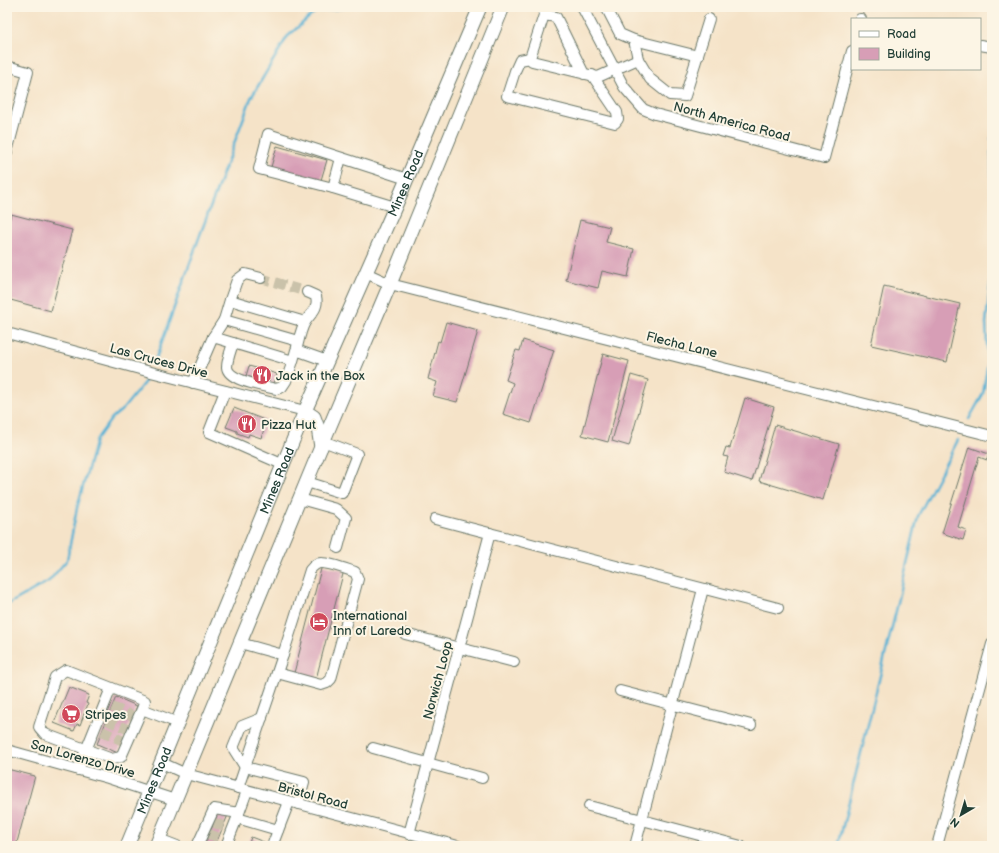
<svg xmlns="http://www.w3.org/2000/svg" width="999" height="853" font-family="'Balsamiq Sans',sans-serif">
<rect width="100%" height="100%" fill="#fcf5e5"/>
<filter id="ink" filterUnits="userSpaceOnUse"><feTurbulence type="fractalNoise" baseFrequency=".025" numOctaves="2"/><feDisplacementMap in="SourceGraphic" scale="8" xChannelSelector="R" yChannelSelector="G"/><feConvolveMatrix kernelMatrix="1 2 1 2 8 2 1 2 1" color-interpolation-filters="sRGB"/></filter>
<filter id="wash" filterUnits="userSpaceOnUse"><feTurbulence type="fractalNoise" baseFrequency=".012" numOctaves="4" result="noise"/><feDisplacementMap in="SourceGraphic" scale="16" xChannelSelector="R" yChannelSelector="G"/><feGaussianBlur stdDeviation="0.9" result="paint"/><feColorMatrix in="noise" values="0 0 0 0 0 0 0 0 0 0 0 0 0 0 0 0 0 1.4 0 .05"/><feComposite in="paint" operator="in"/></filter>
<g filter="url(#wash)">
<rect width="100%" height="100%" fill="#f5e3c8"/>
<g fill="none" stroke-linecap="round" stroke-linejoin="round">
<g stroke="#57b2d5" stroke-width="2.5">
<path d="M991,139L992,137"/>
<path d="M991,152L992,177"/>
<path d="M155,361L200,235L251,98L287,37L315,12L350,7"/>
<path d="M969,419L983,394L988,362L986,323L992,269"/>
<path d="M7,605L49,581L67,560L77,508L96,440L112,418L123,409L147,379"/>
<path d="M838,846L897,607L918,516L958,440"/>
</g>
</g>
<g id="blocks">
<g fill="#d79eb6">
<path d="M277,146L327,160L321,180L271,167Z"/>
<path d="M11,214L72,230L51,311L7,299V229Z"/>
<path d="M580,220L610,227L606,242L634,249L628,277L602,271L598,288L566,280Z"/>
<path d="M884,286L960,304L947,362L871,345Z"/>
<path d="M446,322L478,331L457,402L433,396L437,382L428,379L438,341L440,342Z"/>
<path d="M523,340L554,350L531,423L503,414L513,383L506,380L516,350L520,351Z"/>
<path d="M603,354L629,361L608,442L582,435Z"/>
<path d="M249,366L277,374L274,384L246,376Z"/>
<path d="M631,375L648,380L629,446L612,441Z"/>
<path d="M745,398L774,407L752,481L724,472L728,457L723,456L726,447L730,448Z"/>
<path d="M234,408L267,421L261,438L249,434L248,437L237,433V431L226,427Z"/>
<path d="M775,425L839,444L823,500L759,481Z"/>
<path d="M969,447L989,454L987,460L979,457L958,527L966,530L963,540L942,533Z"/>
<path d="M322,565L344,570L316,679L294,673Z"/>
<path d="M69,687L89,695L86,703L88,704L80,725L77,724L74,731L54,723Z"/>
<path d="M116,697L137,706L118,753L97,744Z"/>
<path d="M7,769L35,776L16,846H7Z"/>
<path d="M219,811L228,815L215,846H211L205,844Z"/>
<path d="M251,837L269,844L268,846H248Z"/>
</g>
</g>
</g>
<g filter="url(#ink)">
<use href="#blocks" fill-opacity="0" stroke="#6a7768" stroke-width="1"/>
<g fill="none" stroke-linecap="round" stroke-linejoin="round">
<g stroke="#cac2aa" stroke-width="10" stroke-dasharray="10 5" stroke-linecap="butt">
<path d="M261,278L307,292"/>
<path d="M112,707L133,716"/>
<path d="M107,720L127,729"/>
<path d="M102,731L123,741"/>
<path d="M214,823L224,826"/>
<path d="M209,834L219,838"/>
</g>
<g stroke="#6a7768" stroke-width="12">
<g id="minor">
<path d="M582,7L624,87L643,109L655,114L824,158L852,51"/>
<path d="M606,7L620,34L634,40L638,59"/>
<path d="M860,19H861"/>
<path d="M634,40L698,56"/>
<path d="M980,45L992,47"/>
<path d="M530,58L520,60L515,71L507,96L615,123L618,119L617,112L592,75"/>
<path d="M7,66L28,72L7,152"/>
<path d="M584,74L556,17L544,15L530,58L532,61L598,77L638,59L650,79L670,95L685,96L709,19"/>
<path d="M333,188L341,158"/>
<path d="M395,207L333,188L259,169L268,134L407,179"/>
<path d="M366,273L390,284L992,436"/>
<path d="M230,300L237,280L245,274L261,278"/>
<path d="M7,333L147,371L305,411"/>
<path d="M213,337L224,320"/>
<path d="M298,341L224,320L230,300L305,322"/>
<path d="M233,343C231,350 227,360 227,367C228,381 264,386 276,389L282,387L286,381L293,361"/>
<path d="M297,347C299,339 301,329 305,322C311,313 319,309 316,296L307,292"/>
<path d="M193,383L213,337L293,361L296,350L327,361"/>
<path d="M225,391L209,432L284,465"/>
<path d="M307,482L342,493L357,454L323,441"/>
<path d="M300,499L336,509L346,518L338,548"/>
<path d="M435,519L778,608"/>
<path d="M405,634L514,662"/>
<path d="M240,643L283,655L310,570C313,566 316,563 321,563C330,563 346,569 355,572L358,579L331,679L327,683L321,685L277,673"/>
<path d="M620,691L751,725"/>
<path d="M142,709L121,757L112,759L45,734L39,727L55,677L66,670L145,701L142,709L178,723"/>
<path d="M262,718L242,726L233,748L245,767L304,782L298,804"/>
<path d="M373,748L482,778"/>
<path d="M7,750L108,778L175,800"/>
<path d="M162,763L186,774L205,779L458,846"/>
<path d="M78,770L111,688"/>
<path d="M238,788L283,655"/>
<path d="M589,806L741,846"/>
<path d="M239,813L247,791"/>
<path d="M237,818L278,830"/>
<path d="M409,834L490,533"/>
<path d="M159,839L177,846"/>
<path d="M197,846L214,809L239,813L226,846"/>
<path d="M272,846L289,802"/>
<path d="M635,846L703,589"/>
<path d="M937,846L992,644"/>
</g>
</g>
<g stroke="#6a7768" stroke-width="15">
<g id="major">
<path d="M305,411L314,417L318,428L321,447"/>
<path id="s1" d="M127,846L305,411L395,207L480,7"/>
<path d="M156,846L321,447L390,284L503,7"/>
</g>
</g>
<use href="#minor" stroke="#fff" stroke-width="10"/>
<use href="#major" stroke="#fff" stroke-width="13"/>
</g>
</g>
<defs>
<g id="restaurant-disc" transform="scale(1)"><circle r="9.5" fill="#d1495b" stroke="#fcf5e5"/><path d="M-5-6h1v4h1v-4h1v4h1v-4h1v5L-1.5 .5V6h-2V.5L-5-1ZM5-6V6H3V1.5H1.5Q1.5-4 5-6Z" fill="#fff"/></g>
<g id="hotel-disc" transform="scale(1)"><circle r="9.5" fill="#d1495b" stroke="#fcf5e5"/><path d="M-6-4.5h1.5V1H6V5H4.5V3h-9V5H-6ZM-4 0a1.8 1.8 0 1 1 3.6 0ZM.5 0V-2.5h3Q6-2.5 6 0Z" fill="#fff"/></g>
<g id="supermarket-disc" transform="scale(1)"><circle r="9.5" fill="#d1495b" stroke="#fcf5e5"/><path d="M-6-5.5h2.5l.6 2H6L4.5 2H-2.5L-4.4-4H-6ZM-1.5 3.2a1.3 1.3 0 1 0 .1 0ZM3 3.2a1.3 1.3 0 1 0 .1 0Z" fill="#fff"/></g>
</defs>
<g fill-rule="evenodd">
<use href="#restaurant-disc" x="262" y="375"/>
<use href="#restaurant-disc" x="247" y="424"/>
<use href="#hotel-disc" x="319" y="622"/>
<use href="#supermarket-disc" x="71" y="714"/>
</g>
<g text-anchor="middle" stroke-width="4" stroke-linejoin="round" paint-order="stroke">
<g font-size="13" fill="#1f3d34" stroke="#fcf5e5">
<text transform="translate(732 121) rotate(15)" y="5">North America Road</text>
<text dy="5" stroke="none"><textPath href="#s1" startOffset="719">Mines Road</textPath></text>
<text transform="translate(682 344) rotate(14)" y="5">Flecha Lane</text>
<text transform="translate(159 360) rotate(15)" y="5">Las Cruces Drive</text>
<text dy="5" stroke="none"><textPath href="#s1" startOffset="395">Mines Road</textPath></text>
<text transform="translate(437 680) rotate(-75)" y="5">Norwich Loop</text>
<text transform="translate(83 758) rotate(16)" y="5">San Lorenzo Drive</text>
<text dy="5" stroke="none"><textPath href="#s1" startOffset="71">Mines Road</textPath></text>
<text transform="translate(313 795) rotate(15)" y="5">Bristol Road</text>
</g>
<g font-size="13" fill="#1f3d34" stroke="#fcf5e5" text-anchor="start">
<text x="276" y="380">Jack in the Box</text>
<text x="261" y="429">Pizza Hut</text>
<text x="333" y="620">International<tspan x="333" dy="15">Inn of Laredo</tspan></text>
<text x="85" y="719">Stripes</text>
</g>
</g>
<rect width="999" height="853" fill="none" stroke="#fcf5e5" stroke-width="24"/>
<rect x="851" y="18" width="130" height="52" fill="#fcf5e5" stroke="#a4ab9e"/>
<rect x="859" y="31" width="20" height="6" fill="#ffffff" stroke="#a4ab9e"/>
<text x="887" y="38" font-size="12" fill="#1f3d34">Road</text>
<rect x="859" y="48" width="20" height="12" fill="#d79eb6" stroke="#a4ab9e"/>
<text x="887" y="58" font-size="12" fill="#1f3d34">Building</text>
<g transform="translate(961 815) rotate(218)" stroke="#fcf5e5" stroke-width="3" paint-order="stroke">
<path d="M0-3L7 15L0 10L-7 15Z" fill="#1f3d34"/>
<text y="-6" font-size="11" font-weight="bold" text-anchor="middle" fill="#1f3d34">N</text>
</g>
</svg>
